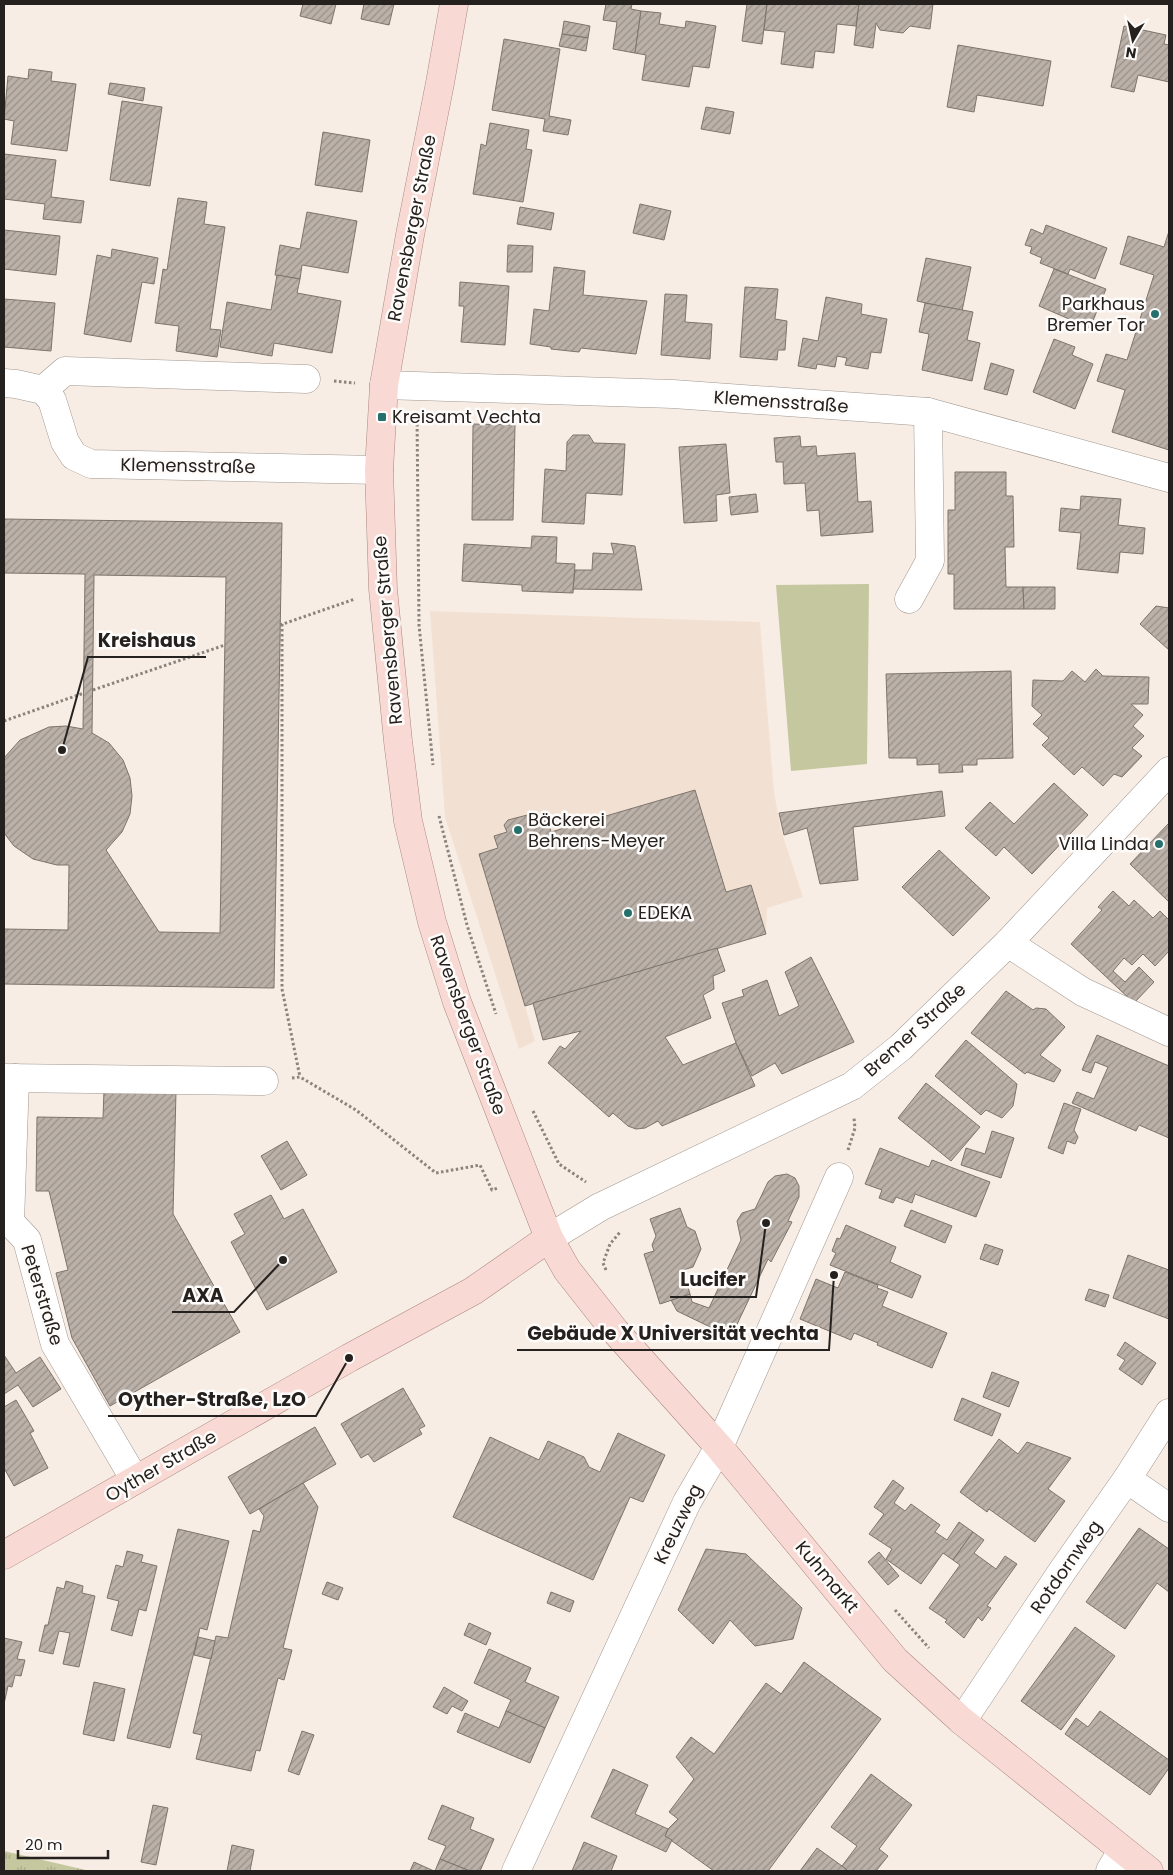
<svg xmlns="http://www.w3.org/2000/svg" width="1173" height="1875" font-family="Poppins,sans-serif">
<defs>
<pattern id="park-tufts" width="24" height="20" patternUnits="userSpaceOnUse" patternTransform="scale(1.25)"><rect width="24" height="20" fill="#c5c79e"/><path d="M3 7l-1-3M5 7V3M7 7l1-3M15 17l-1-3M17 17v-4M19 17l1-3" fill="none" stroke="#a9ab88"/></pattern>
<pattern id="building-hatch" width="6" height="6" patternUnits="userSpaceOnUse" patternTransform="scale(1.25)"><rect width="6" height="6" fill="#bbb1a9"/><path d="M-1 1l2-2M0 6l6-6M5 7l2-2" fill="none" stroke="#989089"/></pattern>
</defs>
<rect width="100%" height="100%" fill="#f8ede4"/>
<path fill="#f2e1d3" d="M430,611L760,622L774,792L781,830L803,897L767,908L766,934L525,1006L535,1041L519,1049L445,817Z"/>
<path fill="#c5c79e" d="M869,584L867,764L791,771L776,585Z"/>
<path fill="url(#park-tufts)" d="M4,1851L90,1871H4Z"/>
<g fill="url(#building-hatch)" stroke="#7d746c" fill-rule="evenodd">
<path d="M303,4H336L331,24L300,16Z"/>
<path d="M364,4H394L389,25L361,19Z"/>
<path d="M606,4H632L631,9L641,11L635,53L613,49L617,22L603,20Z"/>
<path d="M747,4H767L762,44L742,41Z"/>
<path d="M767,4H859L856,26L837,24L834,53L815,51L813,68L781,64L785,32L764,30Z"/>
<path d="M859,4H933L930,29L910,26L903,33L880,30L876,23L873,48L854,45Z"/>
<path d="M641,11L661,13L659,24L685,28L686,21L716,26L709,68L693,66L689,87L642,80L646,55L635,53Z"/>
<path d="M564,21L590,26L588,38L562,34Z"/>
<path d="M1124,26L1166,35L1164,44L1169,45V82L1138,75L1134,92L1111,87Z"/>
<path d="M562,34L588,38L586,51L559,46Z"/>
<path d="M504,39L560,49L549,116L571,120L568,135L543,131L545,119L492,110Z"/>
<path d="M958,45L1051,61L1043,106L977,95L974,112L947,107Z"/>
<path d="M29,69L52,72L51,81L76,84L67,151L11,144L14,121L4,119L8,76L28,79Z"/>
<path d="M110,83L145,88L143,101L108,94Z"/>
<path d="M122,101L162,107L150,186L110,180Z"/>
<path d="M706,107L734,112L730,134L701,129Z"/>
<path d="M490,123L529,130L526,149L532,150L523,202L473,194L481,144L486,146Z"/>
<path d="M323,132L370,140L362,192L315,185Z"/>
<path d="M4,154L56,160L51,197L84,201L81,223L43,219L45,204L4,199Z"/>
<path d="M178,198L207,202L204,224L225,227L210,329L221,330L217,357L176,351L179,326L155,323L163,269L167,270Z"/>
<path d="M640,204L671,211L664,240L633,233Z"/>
<path d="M520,207L554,213L551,230L517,224Z"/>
<path d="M307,212L357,221L348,273L302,265L300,279L275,275L280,245L300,249Z"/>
<path d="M1046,225L1107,248L1095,279L1070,269L1068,274L1040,263L1042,258L1030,253L1032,247L1025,245L1031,229L1043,234Z"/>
<path d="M4,230L60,236L56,275L4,269Z"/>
<path d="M1169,231V450L1112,432L1125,390L1097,381L1106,354L1127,360L1154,275L1120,264L1128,236L1164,247Z"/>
<path d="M508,245L533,246L532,272H507Z"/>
<path d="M112,249L158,258L154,284L142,282L131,342L84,334L97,255L111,258Z"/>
<path d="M926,258L971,267L962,311L917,301Z"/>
<path d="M554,267L585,271L583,295L647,301L636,354L581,348L579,352L551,349V347L530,344L534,309L549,311Z"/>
<path d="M1054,269L1106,289L1090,328L1039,306Z"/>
<path d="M277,275L300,279L297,293L341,301L332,353L274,343L272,356L220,347L227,302L271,310Z"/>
<path d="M460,282L509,286L505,345L461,342L464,306H459Z"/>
<path d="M745,287L778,289L775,319L787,321L785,350H778L777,360L740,357Z"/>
<path d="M665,294L687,295L685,322L712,324L710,359L661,355Z"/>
<path d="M826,297L862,304L861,314L887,319L881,353L871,352L868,369L845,365L847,358L837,356L835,367L817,364L816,369L798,366L803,338L818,341Z"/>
<path d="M4,299L55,303L51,351L4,347Z"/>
<path d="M925,303L973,312L967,340L980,343L972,381L922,370L929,334L919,332Z"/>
<path d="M1054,339L1075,347L1072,355L1093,364L1075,409L1033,392Z"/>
<path d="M991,363L1014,370L1007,395L984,389Z"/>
<path d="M473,424L515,425L513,520H472Z"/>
<path d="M573,435H589L594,443L625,444L622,495L586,493L584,524L542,522L545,469L566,471L567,442Z"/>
<path d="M800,436L801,447L816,446L817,456L855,453L858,502L871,501L873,532L821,536L819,510L807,511L805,483L784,484L783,462H776L774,438Z"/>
<path d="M726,444L730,493L716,495L717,521L684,523L679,447Z"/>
<path d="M955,472H1006V496H1013L1014,547H1005L1006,587H1023L1024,609H954V574H948V510H955Z"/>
<path d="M756,494L758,512L731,515L729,497Z"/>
<path d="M1081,496L1121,499L1118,525L1145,528L1143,554L1120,552L1118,573L1077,569L1081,533L1059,531L1061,508L1080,510Z"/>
<path d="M4,519L282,523L274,988L4,984V929L68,930L69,865H57L33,859L14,846L4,833V758L20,740L49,727L66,726L83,729L85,574L4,573ZM94,575L226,577L220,933L159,932L106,850L122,832L130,814L132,796L130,778L123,760L109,743L92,733Z"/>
<path d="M532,536L557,537L556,563L575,564L573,593L522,591V585L462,581L464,544L531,548Z"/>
<path d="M611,543L635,546L642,590L573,589L575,570H592L593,553L614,554Z"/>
<path d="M1023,587H1055V609H1024Z"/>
<path d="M1156,606L1169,608V650L1140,624Z"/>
<path d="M1096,669L1103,676L1149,677L1148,704H1131L1143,715L1133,726L1144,736L1132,748L1142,756L1122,777L1114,774L1103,786L1082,767L1074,775L1042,745L1049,738L1033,724L1042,715L1032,706L1033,680L1063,681L1072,671L1085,682Z"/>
<path d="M1011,671L1013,758L977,759V765H962L963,772L939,773V764L917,765V758H889L886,674Z"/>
<path d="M1054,783L1088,815L1032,874L1004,847L996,856L965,828L990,802L1014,824Z"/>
<path d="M695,790L726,892L751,885L766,934L525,1006L479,854L498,848L494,836L507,832L504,825L508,820L531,814L537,817L538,823L548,820L551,832Z"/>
<path d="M942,791L945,816L853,827L858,880L820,884L807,828L784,835L779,813Z"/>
<path d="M1169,823V902L1130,864Z"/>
<path d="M939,850L990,898L953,936L902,887Z"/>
<path d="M1113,891L1129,906L1134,900L1153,918L1160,911L1169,920V951L1155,966L1143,954L1132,965L1124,958L1113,971L1125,982L1139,967L1154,982L1134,1003L1071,944L1102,910L1098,907Z"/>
<path d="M717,948L725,971L713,976L714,989L703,995L711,1018L665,1037L683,1065L736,1043L755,1086L662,1126L658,1121L645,1128L636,1129L628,1126L613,1113L609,1117L548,1063L560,1046L565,1049L581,1031L543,1040L533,1003Z"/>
<path d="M811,957L854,1042L782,1074L775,1063L752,1076L736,1043L722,1003L744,996L742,990L767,980L779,1016L799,1006L785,972Z"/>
<path d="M1006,991L1033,1010L1036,1008L1046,1009L1065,1027L1040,1055L1061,1070L1054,1082L1027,1072L1025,1074L971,1033Z"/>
<path d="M1097,1035L1169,1066V1138L1139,1125L1136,1131L1072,1103L1077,1092L1094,1099L1108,1067L1095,1062L1091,1073L1082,1070Z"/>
<path d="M966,1040L1017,1084L1013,1106L1002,1118L986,1110L981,1115L935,1076Z"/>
<path d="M926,1083L980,1127L951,1161L898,1118Z"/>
<path d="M104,1090L176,1091L173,1214L240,1332L110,1406L72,1338L56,1273L68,1270L49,1191H36L37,1117L103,1118Z"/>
<path d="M1064,1103L1081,1109L1074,1130L1078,1137L1075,1144L1067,1141L1063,1154L1048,1148Z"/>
<path d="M992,1131L1014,1138L1001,1178L961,1165L966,1148L985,1154Z"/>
<path d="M287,1141L307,1175L281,1190L261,1156Z"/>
<path d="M880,1148L929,1167L932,1160L990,1182L976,1217L915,1194L912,1203L896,1197L893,1203L879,1198L882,1190L865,1184Z"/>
<path d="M787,1174L795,1178L799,1186V1197L788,1221L792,1222L771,1262L768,1259L731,1337L677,1311L671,1300L690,1294L692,1302L709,1308L741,1240L737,1221L742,1213L755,1209L768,1182L775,1176Z"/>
<path d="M271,1195L284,1219L303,1209L337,1272L267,1310L231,1242L245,1234L234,1214Z"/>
<path d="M680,1208L687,1227L695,1231L701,1249L693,1267L683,1270L690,1294L660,1304L644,1254L654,1251L652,1245L656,1236L650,1219Z"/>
<path d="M911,1210L952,1226L945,1243L904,1226Z"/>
<path d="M846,1225L896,1247L890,1262L921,1276L912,1298L830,1265L836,1253L832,1251L837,1238L840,1239Z"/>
<path d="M985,1244L1003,1250L998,1265L980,1259Z"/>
<path d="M1128,1255L1169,1270V1319L1113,1298Z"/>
<path d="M845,1272L878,1285L877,1288L888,1292L882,1306L947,1333L932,1368L877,1345L878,1343L854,1333L851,1340L800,1319L816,1279L838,1288Z"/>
<path d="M1089,1289L1109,1295L1105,1307L1085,1300Z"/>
<path d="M1125,1342L1156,1363L1142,1385L1119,1369L1125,1360L1117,1355Z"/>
<path d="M4,1355L16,1373L40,1357L61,1389L33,1407L18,1385L4,1394Z"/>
<path d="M992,1372L1019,1382L1009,1407L983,1397Z"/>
<path d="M403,1388L425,1426L419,1429L422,1434L374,1462L368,1454L361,1458L341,1424Z"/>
<path d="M962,1398L1001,1414L992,1436L954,1420Z"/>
<path d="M16,1400L34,1431L30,1433L48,1468L14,1486L4,1468V1407Z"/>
<path d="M315,1427L336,1464L250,1514L228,1477Z"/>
<path d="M618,1433L665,1455L643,1502L630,1497L593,1580L453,1517L490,1437L539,1460L548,1441L584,1457L589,1467L600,1472Z"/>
<path d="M999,1439L1018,1454L1027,1442L1071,1458L1048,1489L1065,1501L1035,1542L989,1509L987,1512L960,1492Z"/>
<path d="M893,1480L904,1488L894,1503L905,1511L911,1504L940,1525L935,1532L947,1540L959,1522L973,1532L953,1560L943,1553L921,1584L886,1559L892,1549L869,1534L884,1514L874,1507Z"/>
<path d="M303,1483L318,1507L283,1648L292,1650L284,1680L278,1678L260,1751L256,1750L251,1771L196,1759L202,1735L193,1733L216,1636L228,1638L253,1530L260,1532L264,1516L259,1509Z"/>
<path d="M1139,1528L1169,1549V1592L1157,1583L1125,1629L1086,1602Z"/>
<path d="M178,1529L229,1541L207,1630L200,1628L170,1748L127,1738Z"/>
<path d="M973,1532L984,1540L974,1553L996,1569L1005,1556L1017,1564L987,1606L991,1608L982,1621L978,1617L964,1638L945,1622L947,1620L929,1608L960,1565L953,1560Z"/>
<path d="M706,1549L746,1554L802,1608L793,1639L755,1646L730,1620L713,1644L678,1610Z"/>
<path d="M127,1551L143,1555L141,1562L157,1566L146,1611L139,1609L132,1636L111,1630L119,1601L107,1598L116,1565L123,1567Z"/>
<path d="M879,1552L899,1576L888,1585L868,1562Z"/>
<path d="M66,1581L83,1586L82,1593L95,1596L79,1667L63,1664L70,1633L59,1631L53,1654L39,1651L45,1625H48L57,1587L64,1589Z"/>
<path d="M327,1582L343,1588L338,1600L322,1594Z"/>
<path d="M551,1592L574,1601L570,1612L547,1603Z"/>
<path d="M469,1623L491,1633L486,1645L464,1635Z"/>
<path d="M1075,1627L1115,1656L1061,1730L1021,1701Z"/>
<path d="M198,1637L215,1641L211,1659L194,1655Z"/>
<path d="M4,1638L22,1642L17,1659L25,1660L21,1676L15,1675L12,1687L8,1686L4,1704Z"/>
<path d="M489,1649L531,1668L525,1682L559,1697L545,1728L506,1711L511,1700L474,1683Z"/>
<path d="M804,1662L881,1719L768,1871H714L665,1836L668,1829L678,1819L669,1812L694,1779L676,1757L691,1737L714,1754L766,1683L781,1694Z"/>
<path d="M94,1682L125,1689L114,1741L83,1734Z"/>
<path d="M444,1687L468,1701L462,1711L452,1706L447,1714L433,1707Z"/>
<path d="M506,1711L545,1728L530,1763L457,1732L465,1713L499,1728Z"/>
<path d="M1100,1711L1169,1760V1768L1150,1795L1065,1734L1076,1718L1088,1727Z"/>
<path d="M302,1731L314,1735L299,1775L288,1771Z"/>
<path d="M613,1769L648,1785L635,1814L668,1829L665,1836L672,1840L666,1852L591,1817Z"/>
<path d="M871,1774L912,1805L879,1849L888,1856L876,1871H848L842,1866L857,1846L831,1827Z"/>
<path d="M153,1805L168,1808L156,1865L141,1862Z"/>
<path d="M442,1805L474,1818L470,1829L494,1839L480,1871H470L440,1859L446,1846L428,1839Z"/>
<path d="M584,1842L617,1856L611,1871H572Z"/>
<path d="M232,1845L254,1850L250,1871H227Z"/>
<path d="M817,1848L842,1866L848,1871H800Z"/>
<path d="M440,1859L470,1871H435Z"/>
<path d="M414,1862L434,1871H410Z"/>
</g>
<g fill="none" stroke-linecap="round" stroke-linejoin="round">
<g stroke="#a19790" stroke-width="29">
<g id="minor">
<path d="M4,383L16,384L43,390L52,400L65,442L74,456L91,464L379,470"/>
<path d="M384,385L673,394L928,412L1169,478"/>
<path d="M43,390L65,371L306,379"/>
<path d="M909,599L930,561L928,412"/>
<path d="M1008,943L1083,992L1169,1032"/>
<path d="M4,1078L264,1081"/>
<path d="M4,1220L10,1222L27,1240L55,1344L135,1480"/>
<path d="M10,1222L15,1078"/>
<path d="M549,1238L600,1207L852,1086L901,1047L1008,943L1169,771"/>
<path d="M1127,1479L1169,1508"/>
<path d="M962,1721L1063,1570L1127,1479L1169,1413"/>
<path d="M516,1871L687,1502L719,1447L839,1177"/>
<path d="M1110,1871L1122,1851"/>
</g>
</g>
<g stroke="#ac8880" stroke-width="29">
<g id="major">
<path d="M454,4L440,83L410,235L384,385L379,470L383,589L398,741L408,821L432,922L457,1002L549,1238L567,1270L615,1331L719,1447L895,1660L962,1721L1149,1871"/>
<path d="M4,1555L349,1358L473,1291L549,1238"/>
</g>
</g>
<g stroke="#8b837d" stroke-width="3" stroke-dasharray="2.5 2.5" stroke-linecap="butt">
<path d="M334,381L355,383"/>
<path d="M417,414L419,625L433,765"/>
<path d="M282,624V989L300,1077"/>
<path d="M280,625L355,599"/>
<path d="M93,690L225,645"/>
<path d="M4,721L84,693"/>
<path d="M439,816L467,925L496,1014"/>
<path d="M292,1078L300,1077L356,1110L436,1173L480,1165L492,1190L498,1188"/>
<path d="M533,1111L559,1164L586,1182"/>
<path d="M848,1150L855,1128L854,1118"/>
<path d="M606,1270L603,1263L610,1244L621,1231"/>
<path d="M895,1610L929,1648"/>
</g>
<use href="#minor" stroke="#fff" stroke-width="28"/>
<use href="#major" stroke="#f8d9d3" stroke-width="28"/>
</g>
<g fill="#256f6c" stroke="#fefcfa" stroke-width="2">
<circle cx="1155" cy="314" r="5"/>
<rect x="377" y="412" width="10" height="10" rx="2.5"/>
<circle cx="518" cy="830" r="5"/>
<circle cx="1159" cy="844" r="5"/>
<circle cx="628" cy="913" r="5"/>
</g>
<g text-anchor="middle" stroke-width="5" stroke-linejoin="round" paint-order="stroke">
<g font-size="18" fill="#25211e" stroke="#fefcfa">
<text transform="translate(412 228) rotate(-79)" y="6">Ravensberger Straße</text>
<text transform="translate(781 402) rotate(4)" y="6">Klemensstraße</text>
<text transform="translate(188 466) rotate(1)" y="6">Klemensstraße</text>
<text transform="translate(388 630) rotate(-95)" y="6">Ravensberger Straße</text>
<text transform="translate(468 1025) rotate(70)" y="6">Ravensberger Straße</text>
<text transform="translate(915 1030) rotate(-42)" y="6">Bremer Straße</text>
<text transform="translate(42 1295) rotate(73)" y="6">Peterstraße</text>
<text transform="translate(161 1466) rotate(-30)" y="6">Oyther Straße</text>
<text transform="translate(678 1524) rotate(-64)" y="6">Kreuzweg</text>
<text transform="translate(1066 1567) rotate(-55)" y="6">Rotdornweg</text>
<text transform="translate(827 1577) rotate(50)" y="6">Kuhmarkt</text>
</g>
<g font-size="18" fill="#25211e" stroke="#fefcfa" text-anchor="start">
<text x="1145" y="310" text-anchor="end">Parkhaus<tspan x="1145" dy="21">Bremer Tor</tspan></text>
<text x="392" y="423">Kreisamt Vechta</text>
<text x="528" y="826">Bäckerei<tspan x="528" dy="21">Behrens-Meyer</tspan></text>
<text x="1149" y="850" text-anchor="end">Villa Linda</text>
<text x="638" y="919">EDEKA</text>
</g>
</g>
<path fill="none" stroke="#25211e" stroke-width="2" d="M62 750L88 657H206M766 1223L756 1297H670M283 1260L234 1312H172M834 1275L829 1350H517M349 1358L316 1416H108"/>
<g fill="#25211e" stroke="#fefcfa" stroke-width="2">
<circle cx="62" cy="750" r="5"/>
<circle cx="766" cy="1223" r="5"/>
<circle cx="283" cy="1260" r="5"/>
<circle cx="834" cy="1275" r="5"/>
<circle cx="349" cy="1358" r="5"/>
</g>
<g font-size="19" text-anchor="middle" font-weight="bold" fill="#25211e" stroke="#fefcfa" stroke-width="5" stroke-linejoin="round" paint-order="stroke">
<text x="147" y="647">Kreishaus</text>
<text x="713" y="1286">Lucifer</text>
<text x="203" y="1302">AXA</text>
<text x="673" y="1340">Gebäude X Universität vechta</text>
<text x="212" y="1406">Oyther-Straße, LzO</text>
</g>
<rect width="1173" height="1875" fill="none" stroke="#25211e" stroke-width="10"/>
<g transform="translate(1133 40) rotate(189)" stroke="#fefcfa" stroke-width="4" paint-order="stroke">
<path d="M0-4L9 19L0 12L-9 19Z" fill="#25211e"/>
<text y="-8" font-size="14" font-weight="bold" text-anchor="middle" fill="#25211e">N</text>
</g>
<path d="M18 1850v8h90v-8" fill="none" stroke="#25211e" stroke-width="2.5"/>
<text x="25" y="1850" font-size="15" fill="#25211e" stroke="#fefcfa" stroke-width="4" paint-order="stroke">20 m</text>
</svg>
